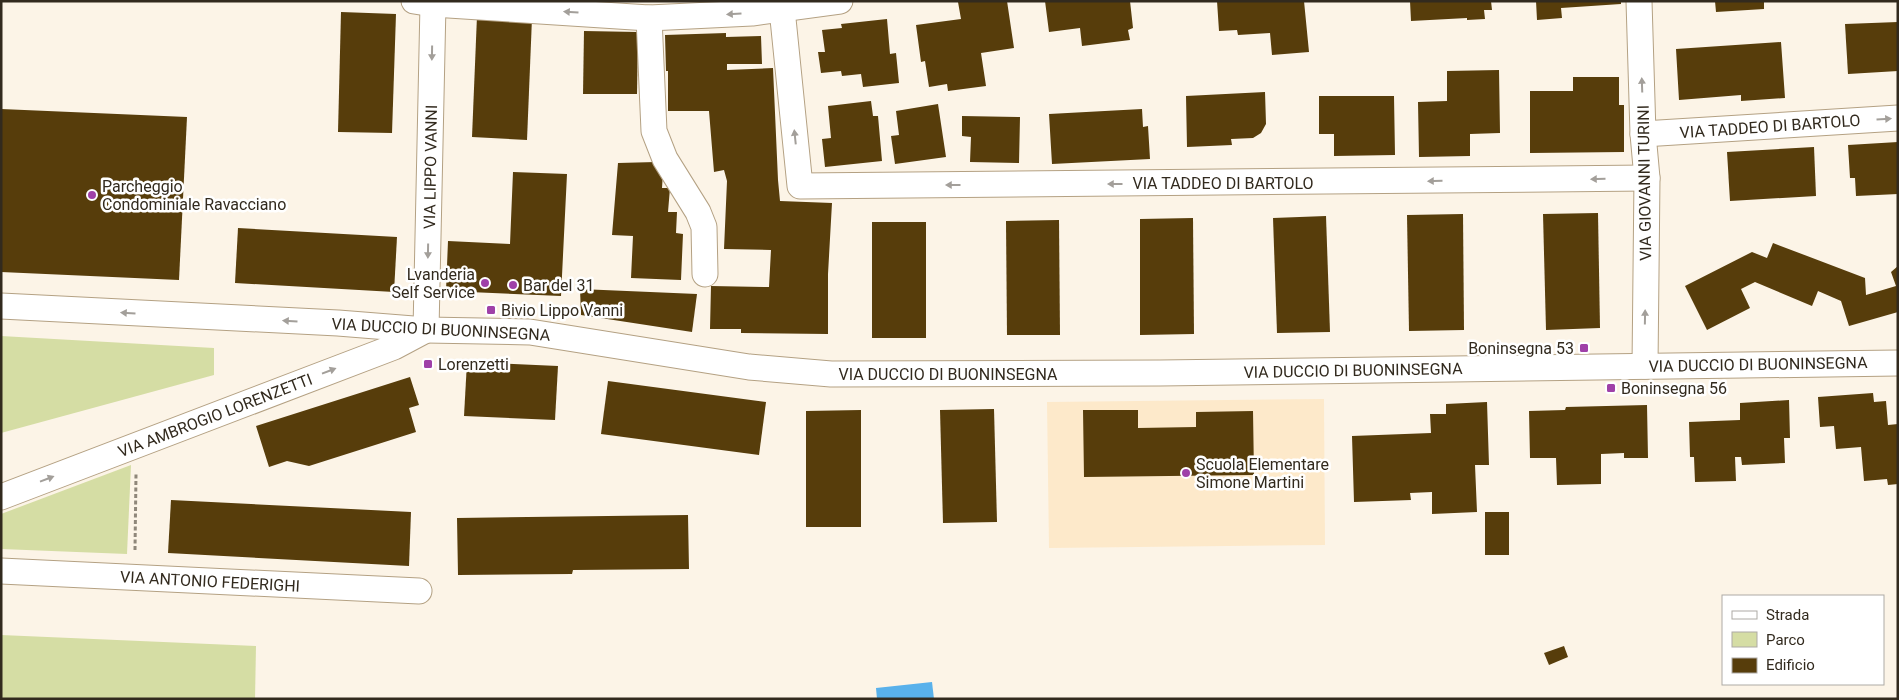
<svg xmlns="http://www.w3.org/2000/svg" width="1899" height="700" font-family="Roboto,sans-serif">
<rect width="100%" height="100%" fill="#fcf4e7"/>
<path fill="#fde9ca" d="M1324,399L1325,545L1049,548L1047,402Z"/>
<g fill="#d5dda4">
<path d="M1,336L214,348V375L1,433Z"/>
<path d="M131,465L127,554L1,549V514Z"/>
<path d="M1,635L256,646L255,699H1Z"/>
</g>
<path fill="#59b1eb" d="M932,682L934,699H877L876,688Z"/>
<g fill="#573d0b">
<path d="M964,1H1007L1014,48L981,53L986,86L948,91L947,84L929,87L925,61L921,62L916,25L961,19L958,2Z"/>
<path d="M1045,1H1130L1133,28L1128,30L1130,40L1082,46L1080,28L1049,32Z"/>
<path d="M1217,1H1304L1309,52L1272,55L1270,33L1238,35L1237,30L1219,31Z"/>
<path d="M1410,1H1491L1492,10H1484L1485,19L1467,20V18L1411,21Z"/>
<path d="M1536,1H1621V4L1561,8L1562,18L1537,20Z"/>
<path d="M1715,1H1764V9L1716,12Z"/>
<path d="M341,12L396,14L392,133L338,132Z"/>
<path d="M477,16L532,18L527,140L472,137Z"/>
<path d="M887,19L890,54L896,53L899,83L863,87L861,74L842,76L841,71L821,73L818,52H825L822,30L842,28L841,24Z"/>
<path d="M1898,22V71L1848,74L1845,24Z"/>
<path d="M584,31L638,32L637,94H583Z"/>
<path d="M726,33V37L761,36L762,64H727V70L773,68L778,180L780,201L832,203L828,274V334L741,333V329H710L711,286L769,287L771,250L724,249L727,181L724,170L714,172L709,111H668V71H666L665,35Z"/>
<path d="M1781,42L1785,98L1741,101V95L1679,100L1676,49Z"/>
<path d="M1499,70L1500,133L1470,134V156L1419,157L1418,102L1447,101V71Z"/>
<path d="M1573,77H1619V105H1624V152L1530,153V91H1573Z"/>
<path d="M1265,92L1266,124L1261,133L1253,138L1231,139L1232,145L1187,147L1186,96Z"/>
<path d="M1319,96H1394L1395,155L1334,156V134H1319Z"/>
<path d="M871,101L873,116H878L882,161L825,167L822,139L831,138L828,106Z"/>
<path d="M938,104L946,157L895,164L891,136L899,135L896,111Z"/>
<path d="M1,109L187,117L179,280L1,272Z"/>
<path d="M1142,109L1143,127L1148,126L1150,159L1052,164L1049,114Z"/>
<path d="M962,116L1020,117L1019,163L970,162L971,137L962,136Z"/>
<path d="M1898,142V194L1856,196L1855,178H1850L1848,145Z"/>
<path d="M1814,147L1816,196L1730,201L1727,152Z"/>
<path d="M656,162L663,172L662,188H670L668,212H677L676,233L683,234L681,280L631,278L633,236L612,235L618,163Z"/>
<path d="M513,172L567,174L561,296L446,291L448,241L510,244Z"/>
<path d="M1598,213L1600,328L1546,330L1543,214Z"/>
<path d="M1463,214L1464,330L1409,331L1407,215Z"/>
<path d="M1326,216L1330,332L1277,333L1273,218Z"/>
<path d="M1193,218L1194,334L1140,335V219Z"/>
<path d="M1059,220L1060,335H1007L1006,221Z"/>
<rect x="872" y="222" width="54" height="116"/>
<path d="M238,228L397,237L394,292L235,283Z"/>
<path d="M1773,243L1865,278L1866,295L1896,286L1891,272L1898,266V312L1849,326L1841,301L1818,291L1812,306L1755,282L1741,289L1750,308L1707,330L1685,286L1752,252L1767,258Z"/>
<path d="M580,289L697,294L692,332L581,315Z"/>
<path d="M467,362L558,366L555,420L464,416Z"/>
<path d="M410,377L419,405L409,408L416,432L309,466L287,461L269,467L256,426Z"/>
<path d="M608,381L766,402L759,455L601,434Z"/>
<path d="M1873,393L1874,402L1886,401L1888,425L1898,424V484L1888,485L1887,479L1864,481L1861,447L1836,449L1834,426L1820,427L1818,397Z"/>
<path d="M1789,400L1790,438H1784L1785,463L1742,465L1741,457H1735L1736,481L1695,482L1694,457H1690L1689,422L1740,420V403Z"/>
<path d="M1487,402L1489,465H1475L1477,512L1432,514V492L1410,493L1411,500L1354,502L1352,436L1431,433L1430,414H1446V404Z"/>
<path d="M1647,405L1648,458H1624V453L1601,454V484L1557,485L1556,458H1530L1529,411L1565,410L1566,407Z"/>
<path d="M994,409L997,522L943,523L940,410Z"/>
<path d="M861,410V527H806V411Z"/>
<path d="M1083,410H1138V428L1196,427V412L1253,411L1254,475L1084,477Z"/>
<path d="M171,500L411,512L409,566L168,553Z"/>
<rect x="1485" y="512" width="24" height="43"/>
<path d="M688,515L689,569L573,570L572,574L458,575L457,518Z"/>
<path d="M1564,646L1568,657L1549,665L1544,653Z"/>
</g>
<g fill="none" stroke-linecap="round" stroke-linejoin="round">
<g stroke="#b4a183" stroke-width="27">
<g id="minor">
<path d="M414,1L433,4L649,18L752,13L840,1"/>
<path d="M1639,1L1643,134L1647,178L1645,366"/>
<path d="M782,9L800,186L1647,178"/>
<path d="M649,18L654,131L665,159L698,212L704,227L705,274"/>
<path d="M1643,134L1898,118"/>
<path d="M1,306L338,323L426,330L530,332L749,367L831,374L1160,373L1898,363"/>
<path d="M426,330L433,4"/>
<path d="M1,497L394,347L426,330"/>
<path d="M1,571L419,591"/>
</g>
</g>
<path stroke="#8f877a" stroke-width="3" stroke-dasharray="4 2.5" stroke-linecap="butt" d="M135,550L136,474"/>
<use href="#minor" stroke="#fff" stroke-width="25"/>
</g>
<defs><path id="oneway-solid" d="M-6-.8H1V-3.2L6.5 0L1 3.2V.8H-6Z" transform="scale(1.25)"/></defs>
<g fill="#a39f9a">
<use href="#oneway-solid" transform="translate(571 12) rotate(-176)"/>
<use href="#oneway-solid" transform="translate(734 14) rotate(177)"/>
<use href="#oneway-solid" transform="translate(432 53) rotate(91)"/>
<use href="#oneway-solid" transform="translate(1642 85) rotate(-92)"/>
<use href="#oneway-solid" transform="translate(1884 119) rotate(-4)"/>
<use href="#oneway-solid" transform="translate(795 137) rotate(-96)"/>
<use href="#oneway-solid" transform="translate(1598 179) rotate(179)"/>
<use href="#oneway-solid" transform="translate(1435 181) rotate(179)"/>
<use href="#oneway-solid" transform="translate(1115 184) rotate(180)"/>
<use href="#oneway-solid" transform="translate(953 185) rotate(180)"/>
<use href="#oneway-solid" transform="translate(428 251) rotate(91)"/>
<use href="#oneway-solid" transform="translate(128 313) rotate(-177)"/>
<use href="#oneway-solid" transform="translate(1645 317) rotate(-89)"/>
<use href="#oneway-solid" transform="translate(290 321) rotate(-177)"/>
<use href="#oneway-solid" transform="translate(329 371) rotate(-21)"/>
<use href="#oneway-solid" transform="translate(47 479) rotate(-21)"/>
</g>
<g fill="#9f40a8" stroke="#fff" stroke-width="2">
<circle cx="92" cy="195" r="5"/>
<circle cx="485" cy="283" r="5"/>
<circle cx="513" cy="285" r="5"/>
<rect x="486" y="305" width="10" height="10" rx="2.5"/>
<rect x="1579" y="343" width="10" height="10" rx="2.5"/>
<rect x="423" y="359" width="10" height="10" rx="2.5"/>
<rect x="1606" y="383" width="10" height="10" rx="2.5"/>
<circle cx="1186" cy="473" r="5"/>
</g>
<g text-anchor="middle" stroke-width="5" stroke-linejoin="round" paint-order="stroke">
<g font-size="16" fill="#322a1e" stroke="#fff">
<text transform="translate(1770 126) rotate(-4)" y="6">VIA TADDEO DI BARTOLO</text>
<text transform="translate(430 167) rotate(-89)" y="6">VIA LIPPO VANNI</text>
<text x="1223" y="189">VIA TADDEO DI BARTOLO</text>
<text transform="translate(1644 183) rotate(-91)" y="6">VIA GIOVANNI TURINI</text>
<text transform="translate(441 329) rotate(3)" y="6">VIA DUCCIO DI BUONINSEGNA</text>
<text transform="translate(1758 364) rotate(-1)" y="6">VIA DUCCIO DI BUONINSEGNA</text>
<text transform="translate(1353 370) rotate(-1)" y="6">VIA DUCCIO DI BUONINSEGNA</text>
<text x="948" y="380">VIA DUCCIO DI BUONINSEGNA</text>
<text transform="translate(215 415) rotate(-21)" y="6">VIA AMBROGIO LORENZETTI</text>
<text transform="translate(210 581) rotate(3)" y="6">VIA ANTONIO FEDERIGHI</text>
</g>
<g font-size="16" fill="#322a1e" stroke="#fff" text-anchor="start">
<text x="102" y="192">Parcheggio<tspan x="102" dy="18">Condominiale Ravacciano</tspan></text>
<text x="475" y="280" text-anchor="end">Lvanderia<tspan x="475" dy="18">Self Service</tspan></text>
<text x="523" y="291">Bar del 31</text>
<text x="501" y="316">Bivio Lippo Vanni</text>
<text x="1574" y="354" text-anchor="end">Boninsegna 53</text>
<text x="438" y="370">Lorenzetti</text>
<text x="1621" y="394">Boninsegna 56</text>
<text x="1196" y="470">Scuola Elementare<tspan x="1196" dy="18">Simone Martini</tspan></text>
</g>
</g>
<rect width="1899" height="700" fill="none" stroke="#322a1e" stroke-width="5"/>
<rect x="1722" y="595" width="162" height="90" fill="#ffffff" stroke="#adaaa5"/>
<rect x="1732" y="611" width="25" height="8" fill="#ffffff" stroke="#adaaa5"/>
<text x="1766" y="620" font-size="15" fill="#322a1e">Strada</text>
<rect x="1732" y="632" width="25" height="15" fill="#d5dda4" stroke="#adaaa5"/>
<text x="1766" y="645" font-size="15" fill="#322a1e">Parco</text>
<rect x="1732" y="658" width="25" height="15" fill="#573d0b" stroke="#adaaa5"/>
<text x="1766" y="670" font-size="15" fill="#322a1e">Edificio</text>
</svg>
